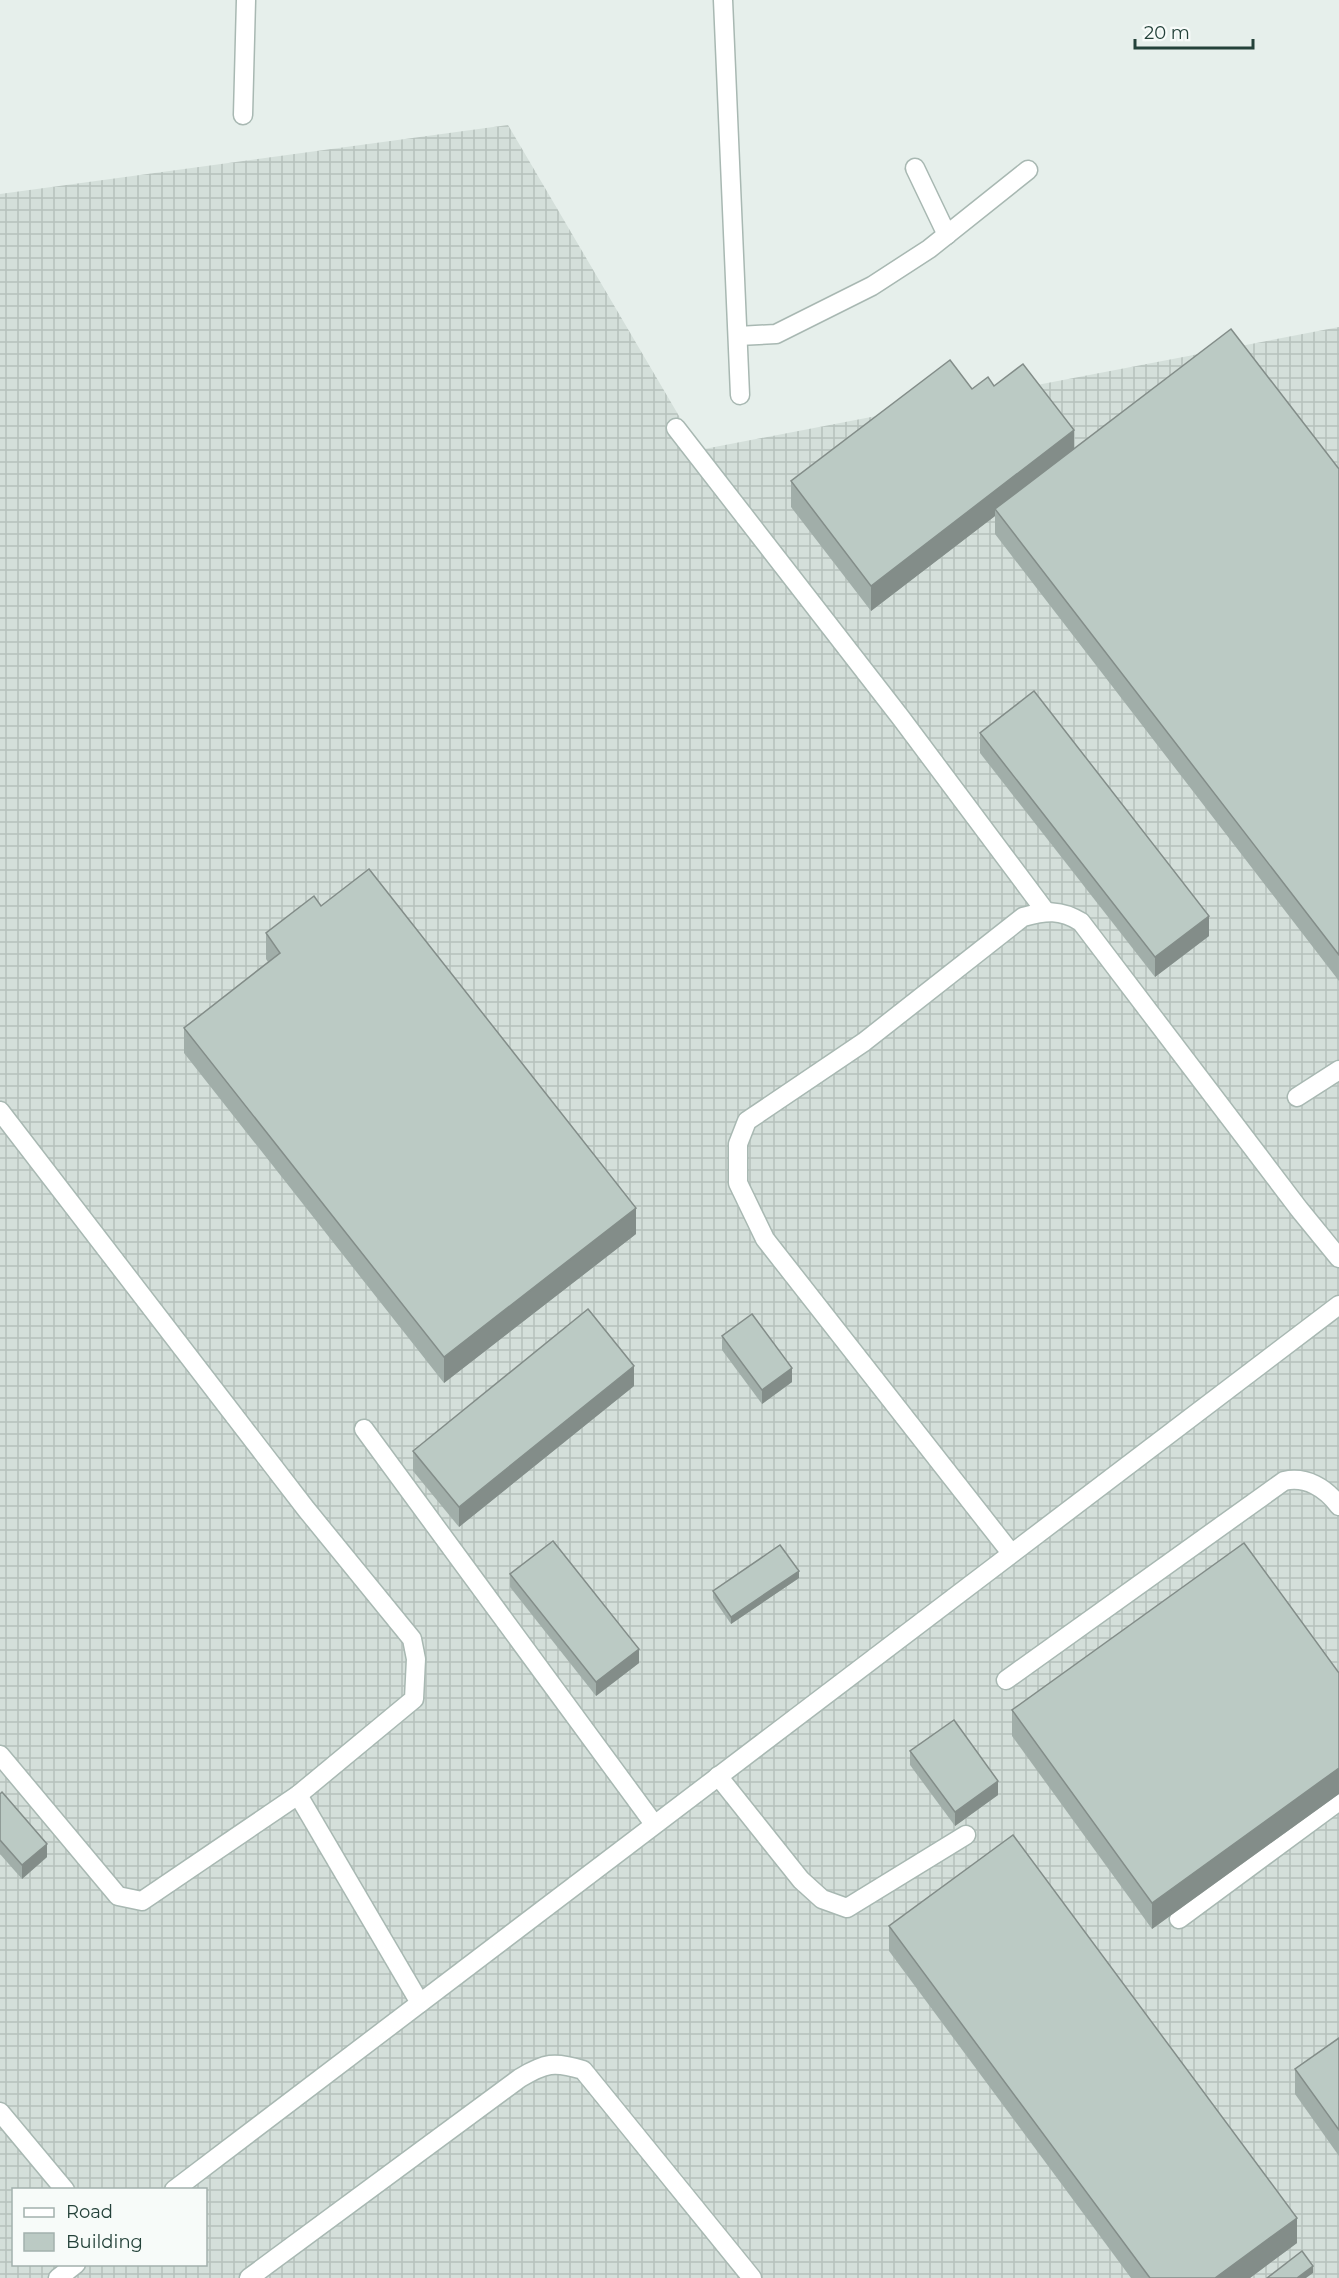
<svg xmlns="http://www.w3.org/2000/svg" width="1339" height="2278" font-family="Montserrat,sans-serif">
<defs>
<pattern id="industrial-grid" width="8" height="8" patternUnits="userSpaceOnUse" patternTransform="scale(1.5)"><rect width="8" height="8" fill="#d4dfda"/><path d="M0 4h8M4 0v8" fill="none" stroke="#b6c1bc"/></pattern>
</defs>
<rect width="100%" height="100%" fill="#e6efeb"/>
<path fill="url(#industrial-grid)" fill-rule="evenodd" d="M508,125L699,450L1339,327V2278H0V194ZM14,2190H206V2264H14Z"/>
<g fill="none" stroke-linecap="round" stroke-linejoin="round">
<g stroke="#a8b8b2" stroke-width="21">
<g id="minor">
<path d="M723,0L740,395"/>
<path d="M243,115L246,0"/>
<path d="M915,168L947,235"/>
<path d="M738,336L776,334L872,286L929,249L1028,170"/>
<path d="M676,428L901,718L1046,912"/>
<path d="M1297,1097L1339,1070"/>
<path d="M0,1111L306,1509L412,1639L416,1659L414,1699L298,1795L142,1901L118,1896L0,1755"/>
<path d="M364,1429L654,1824"/>
<path d="M1011,1553L765,1239L738,1183V1144L747,1121L864,1042L1023,917C1046,911 1060,909 1081,922L1299,1209L1339,1258"/>
<path d="M1006,1680L1284,1481C1306,1476 1326,1488 1339,1506"/>
<path d="M718,1776L801,1880L822,1899L847,1908L966,1835"/>
<path d="M298,1795L420,2003"/>
<path d="M1179,1919L1339,1801"/>
<path d="M0,2112L65,2190"/>
<path d="M174,2190L1339,1305"/>
<path d="M58,2278L76,2264"/>
<path d="M249,2278L520,2078C545,2063 554,2061 583,2070L752,2278"/>
</g>
</g>
<use href="#minor" stroke="#fff" stroke-width="18"/>
</g>
<g fill="#a1aea9">
<path d="M994,386L1074,449L1339,469V981L995,534V516L871,611L791,507V481L972,389Z"/>
<path d="M980,733L1209,936L1155,977L980,753Z"/>
<path d="M321,906L636,1234L444,1383L184,1053V1028L268,962L266,959V933Z"/>
<path d="M722,1336L792,1382L762,1404L722,1350Z"/>
<path d="M634,1386L459,1527L413,1471V1451Z"/>
<path d="M510,1574L639,1663L596,1696L510,1587Z"/>
<path d="M799,1578L731,1624L713,1598V1591Z"/>
<path d="M1339,1673V1794L1152,1929L1012,1736V1710Z"/>
<path d="M910,1751L998,1795L955,1826L910,1765Z"/>
<path d="M0,1794L47,1857L22,1879L0,1854Z"/>
<path d="M889,1926L1297,2243L1250,2278H1131L889,1951Z"/>
<path d="M1339,2038V2156L1295,2094V2069Z"/>
</g>
<g fill="#838d89">
<path d="M1074,430V456L995,509V516L871,611V586Z"/>
<path d="M1209,916V936L1155,977V957Z"/>
<path d="M636,1208V1234L444,1383V1357Z"/>
<path d="M634,1366V1386L459,1527V1507Z"/>
<path d="M792,1368V1382L762,1404V1390Z"/>
<path d="M799,1571V1578L731,1624V1617Z"/>
<path d="M639,1649V1663L596,1696V1682Z"/>
<path d="M1339,1768V1794L1152,1929V1903Z"/>
<path d="M998,1781V1795L955,1826V1812Z"/>
<path d="M47,1844V1857L22,1879V1865Z"/>
<path d="M1297,2218V2243L1250,2278H1215Z"/>
<path d="M1313,2266V2273L1306,2278H1297Z"/>
</g>
<g fill="#bbcac4" stroke="#838d89" stroke-width="1.5">
<path d="M1231,329L1339,469V955L995,509Z"/>
<path d="M950,360L972,389L988,377L994,386L1023,364L1074,430L871,586L791,481Z"/>
<path d="M1034,691L1209,916L1155,957L980,733Z"/>
<path d="M369,869L636,1208L444,1357L184,1028L280,953L266,933L314,896L321,906Z"/>
<path d="M588,1309L634,1366L459,1507L413,1451Z"/>
<path d="M752,1314L792,1368L762,1390L722,1336Z"/>
<path d="M553,1541L639,1649L596,1682L510,1574Z"/>
<path d="M1244,1543L1339,1673V1768L1152,1903L1012,1710Z"/>
<path d="M780,1545L799,1571L731,1617L713,1591Z"/>
<path d="M954,1720L998,1781L955,1812L910,1751Z"/>
<path d="M2,1792L47,1844L22,1865L0,1840V1794Z"/>
<path d="M1013,1835L1297,2218L1215,2278H1150L889,1926Z"/>
<path d="M1339,2038V2130L1295,2069Z"/>
<path d="M1302,2251L1313,2266L1297,2278H1267Z"/>
</g>
<rect x="12" y="2188" width="195" height="78" fill="#f7fbf9" stroke="#a3b1ad" stroke-width="1.5"/>
<rect x="24" y="2208" width="30" height="9" fill="#ffffff" stroke="#a3b1ad" stroke-width="1.5"/>
<text x="66" y="2218" font-size="18" fill="#24423a">Road</text>
<rect x="24" y="2233" width="30" height="18" fill="#bbcac4" stroke="#a3b1ad" stroke-width="1.5"/>
<text x="66" y="2248" font-size="18" fill="#24423a">Building</text>
<path d="M1135 39v9h118v-9" fill="none" stroke="#24423a" stroke-width="3"/>
<text x="1144" y="39" font-size="18" fill="#24423a" stroke="#f7fbf9" stroke-width="4.5" paint-order="stroke">20 m</text>
</svg>
